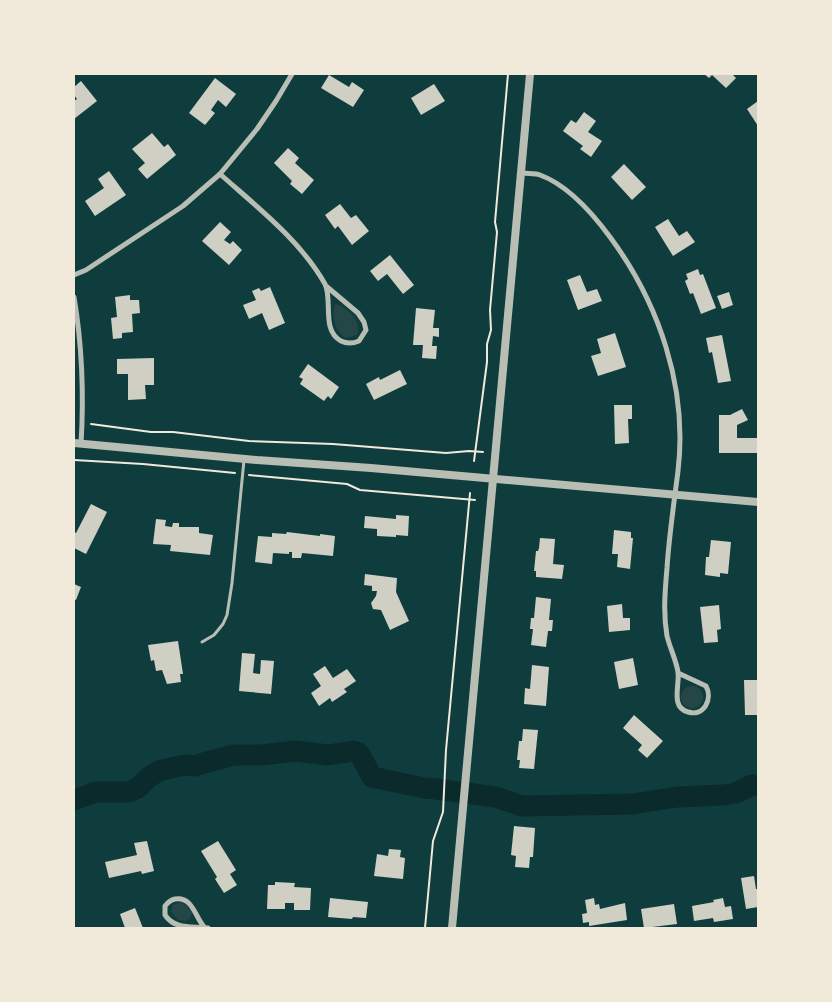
<svg xmlns="http://www.w3.org/2000/svg" width="832" height="1002" font-family="Raleway,sans-serif">
<rect width="100%" height="100%" fill="#0f3d3e"/>
<g fill="#244646">
<path d="M335,304C348,307 362,322 357,335L347,338C335,333 331,315 335,304Z"/>
<circle cx="692" cy="697" r="11"/>
<path d="M181,902L187,906L192,913L190,918L186,921L178,920L171,912L173,905Z"/>
</g>
<g fill="none" stroke-linecap="round" stroke-linejoin="round">
<path stroke="#0a2a2b" stroke-width="21" d="M74,800L96,792H129L139,787L149,777L159,771L175,767L187,765L195,766L207,762L234,755H262L295,751L328,755L353,751L359,753L372,777L424,788L436,789L496,797L522,806L633,804L677,797L724,795L736,793L752,785H758"/>
</g>
<g fill="#cfcfc3">
<path d="M704,74H732L736,78L726,88L712,75L709,78Z"/>
<path d="M329,75L349,87L352,82L364,90L353,107L321,88Z"/>
<path d="M215,78L236,94L226,107L218,100L211,110L215,113L205,125L189,113Z"/>
<path d="M81,81L97,101L74,119V101L77,99L74,95V87Z"/>
<path d="M434,84L445,101L421,115L411,98Z"/>
<path d="M758,101V126L747,109Z"/>
<path d="M584,112L596,121L588,132L602,141L591,157L580,149L583,146L563,131L571,120L576,123Z"/>
<path d="M152,133L164,147L168,144L176,155L147,179L138,169L145,163L132,149Z"/>
<path d="M288,148L299,158L295,163L314,180L302,194L290,184L292,181L274,163Z"/>
<path d="M624,164L646,187L632,200L611,177Z"/>
<path d="M109,171L126,195L95,216L85,201L104,188L98,179Z"/>
<path d="M340,204L351,218L356,215L369,231L352,245L338,226L335,229L325,215Z"/>
<path d="M668,219L679,236L687,231L695,242L673,256L655,227Z"/>
<path d="M220,222L231,232L224,240L230,244L233,241L242,250L229,265L202,241Z"/>
<path d="M390,255L414,285L403,294L387,274L378,281L370,271Z"/>
<path d="M698,269L700,275L703,274L716,308L701,314L693,293L690,294L685,281L688,279L686,274Z"/>
<path d="M580,275L587,292L597,289L602,301L578,310L567,280Z"/>
<path d="M270,287L285,323L269,330L262,313L249,319L243,305L256,300L252,291L259,288L261,291Z"/>
<path d="M729,292L733,305L722,309L717,296Z"/>
<path d="M130,295V300H139L140,313L132,314L133,332L122,333V338L113,339L111,318L117,317L115,297Z"/>
<path d="M416,308L435,310L433,328H439V337L433,336L432,346H437L436,359L422,358L423,345H413Z"/>
<path d="M615,333L626,367L598,376L591,356L601,353L597,339Z"/>
<path d="M722,335L731,381L718,383L712,352L709,353L706,338Z"/>
<path d="M154,358V385H145L146,399L128,400V374H117V359Z"/>
<path d="M308,364L339,387L331,399L328,396L324,401L300,384L303,379L299,377Z"/>
<path d="M400,370L407,384L374,400L366,384L379,377L380,380Z"/>
<path d="M614,405H632V419H628L629,443L615,444Z"/>
<path d="M742,409L748,420L737,425V438H758V453H719V415H730Z"/>
<path d="M91,504L107,512L86,554L74,548V532L76,533Z"/>
<path d="M396,515L409,516L408,536L396,535V537L377,536V529L364,528L365,516L396,519Z"/>
<path d="M156,519L166,520L165,526L172,527L173,523H179V527H199V533L213,535L210,555L170,551L171,545L153,544Z"/>
<path d="M614,530L631,532V538H633L630,569L617,567L618,554H612Z"/>
<path d="M287,532L320,536V534L335,536L333,556L302,553L301,558H292V552H289V554L273,553L272,564L255,562L258,536L272,537V533L286,534Z"/>
<path d="M540,538L555,539L553,564L564,565L562,579L536,577V571H534L536,551H538L539,548Z"/>
<path d="M711,540L731,542L728,574L720,573V577L705,575L706,557H709Z"/>
<path d="M365,574L397,578L396,592L409,621L390,630L381,610L373,609L371,603L376,596L377,591H372V586L364,585Z"/>
<path d="M74,584L81,587L76,600L74,599Z"/>
<path d="M536,597L551,599L549,620H553L552,631H548L546,647L531,645L533,629H530L531,618H534Z"/>
<path d="M622,604L623,618H630V630L609,632L607,606Z"/>
<path d="M719,605L721,629L717,630L718,642L704,643L700,607Z"/>
<path d="M178,641L183,674H180L181,682L167,684L162,670L156,671L154,660L151,661L148,645Z"/>
<path d="M242,653L255,654L253,673L260,674L261,660L274,661L271,694L239,691Z"/>
<path d="M633,658L638,685L619,689L614,662Z"/>
<path d="M532,665L549,667L546,706L524,704L525,688L530,689Z"/>
<path d="M325,666L333,678L347,669L356,681L344,689L347,692L332,702L330,698L319,706L311,693L321,686L313,674Z"/>
<path d="M744,680H758V715H745Z"/>
<path d="M634,715L663,741L647,758L638,750L642,745L623,728Z"/>
<path d="M523,729L538,730L534,769L519,768L520,760H517L519,741H522Z"/>
<path d="M514,826L535,828L533,857H530L529,868L515,867L516,856L511,855Z"/>
<path d="M147,841L154,871L142,874L141,871L109,878L105,862L137,855L134,843Z"/>
<path d="M218,841L236,870L230,874L237,885L224,893L215,879L217,877L201,851Z"/>
<path d="M389,849L401,850L400,857L405,858L403,879L374,876L377,854L388,856Z"/>
<path d="M754,876L756,889H758V907L746,909L741,878Z"/>
<path d="M275,882L295,883L294,887L311,888L310,910H294V903H285V909H267L268,885H275Z"/>
<path d="M330,898L368,902L366,918L353,917L352,919L328,917Z"/>
<path d="M594,898L595,905L599,904L600,909L625,903L627,920L589,926V922L583,923L582,914L587,913L585,900Z"/>
<path d="M723,898L725,907L731,906L733,919L714,922L713,918L694,921L692,906L714,902L713,900Z"/>
<path d="M674,904L677,924L644,928L641,909Z"/>
<path d="M135,908L143,928H125L120,914Z"/>
</g>
<g fill="none" stroke-linecap="round" stroke-linejoin="round">
<g stroke="#f1e9da" stroke-width="2">
<path d="M91,424L151,432H173L249,441L333,444L446,453L469,451L483,452"/>
<path d="M74,460L143,464L235,473"/>
<path d="M474,461L487,362V344L491,330L490,310L497,232L495,222L508,74"/>
<path d="M249,475L347,484L360,490L475,500"/>
<path d="M425,928L433,841L443,812L446,750L470,493"/>
</g>
<path stroke="#b8beb3" stroke-width="3" d="M202,642L214,635L223,624L227,615L232,583L244,460"/>
<g stroke="#b8beb3" stroke-width="5">
<path d="M522,173C528,174 535,173 540,175C568,185 593,214 610,237C659,303 688,388 678,471C674,503 669,536 667,568C665,591 663,613 667,636C670,648 676,660 678,672C680,685 670,707 688,712C704,717 713,699 706,686L678,673"/>
<path d="M220,174C257,207 300,240 325,284C333,301 321,330 341,341C347,344 352,344 359,341L366,330L364,322L358,313L326,286"/>
<path d="M74,275L86,270L183,206L220,174L257,129L276,101L292,74"/>
<path d="M74,297C82,345 84,395 81,444"/>
<path d="M205,928C195,918 193,896 175,899C170,900 168,902 165,906V915C175,930 192,926 208,928"/>
</g>
<g stroke="#b8beb3" stroke-width="8">
<path d="M74,443L257,460L371,468L758,502"/>
<path d="M452,928L530,74"/>
</g>
</g>
<rect width="832" height="1002" fill="none" stroke="#f1e9da" stroke-width="150"/>
</svg>
